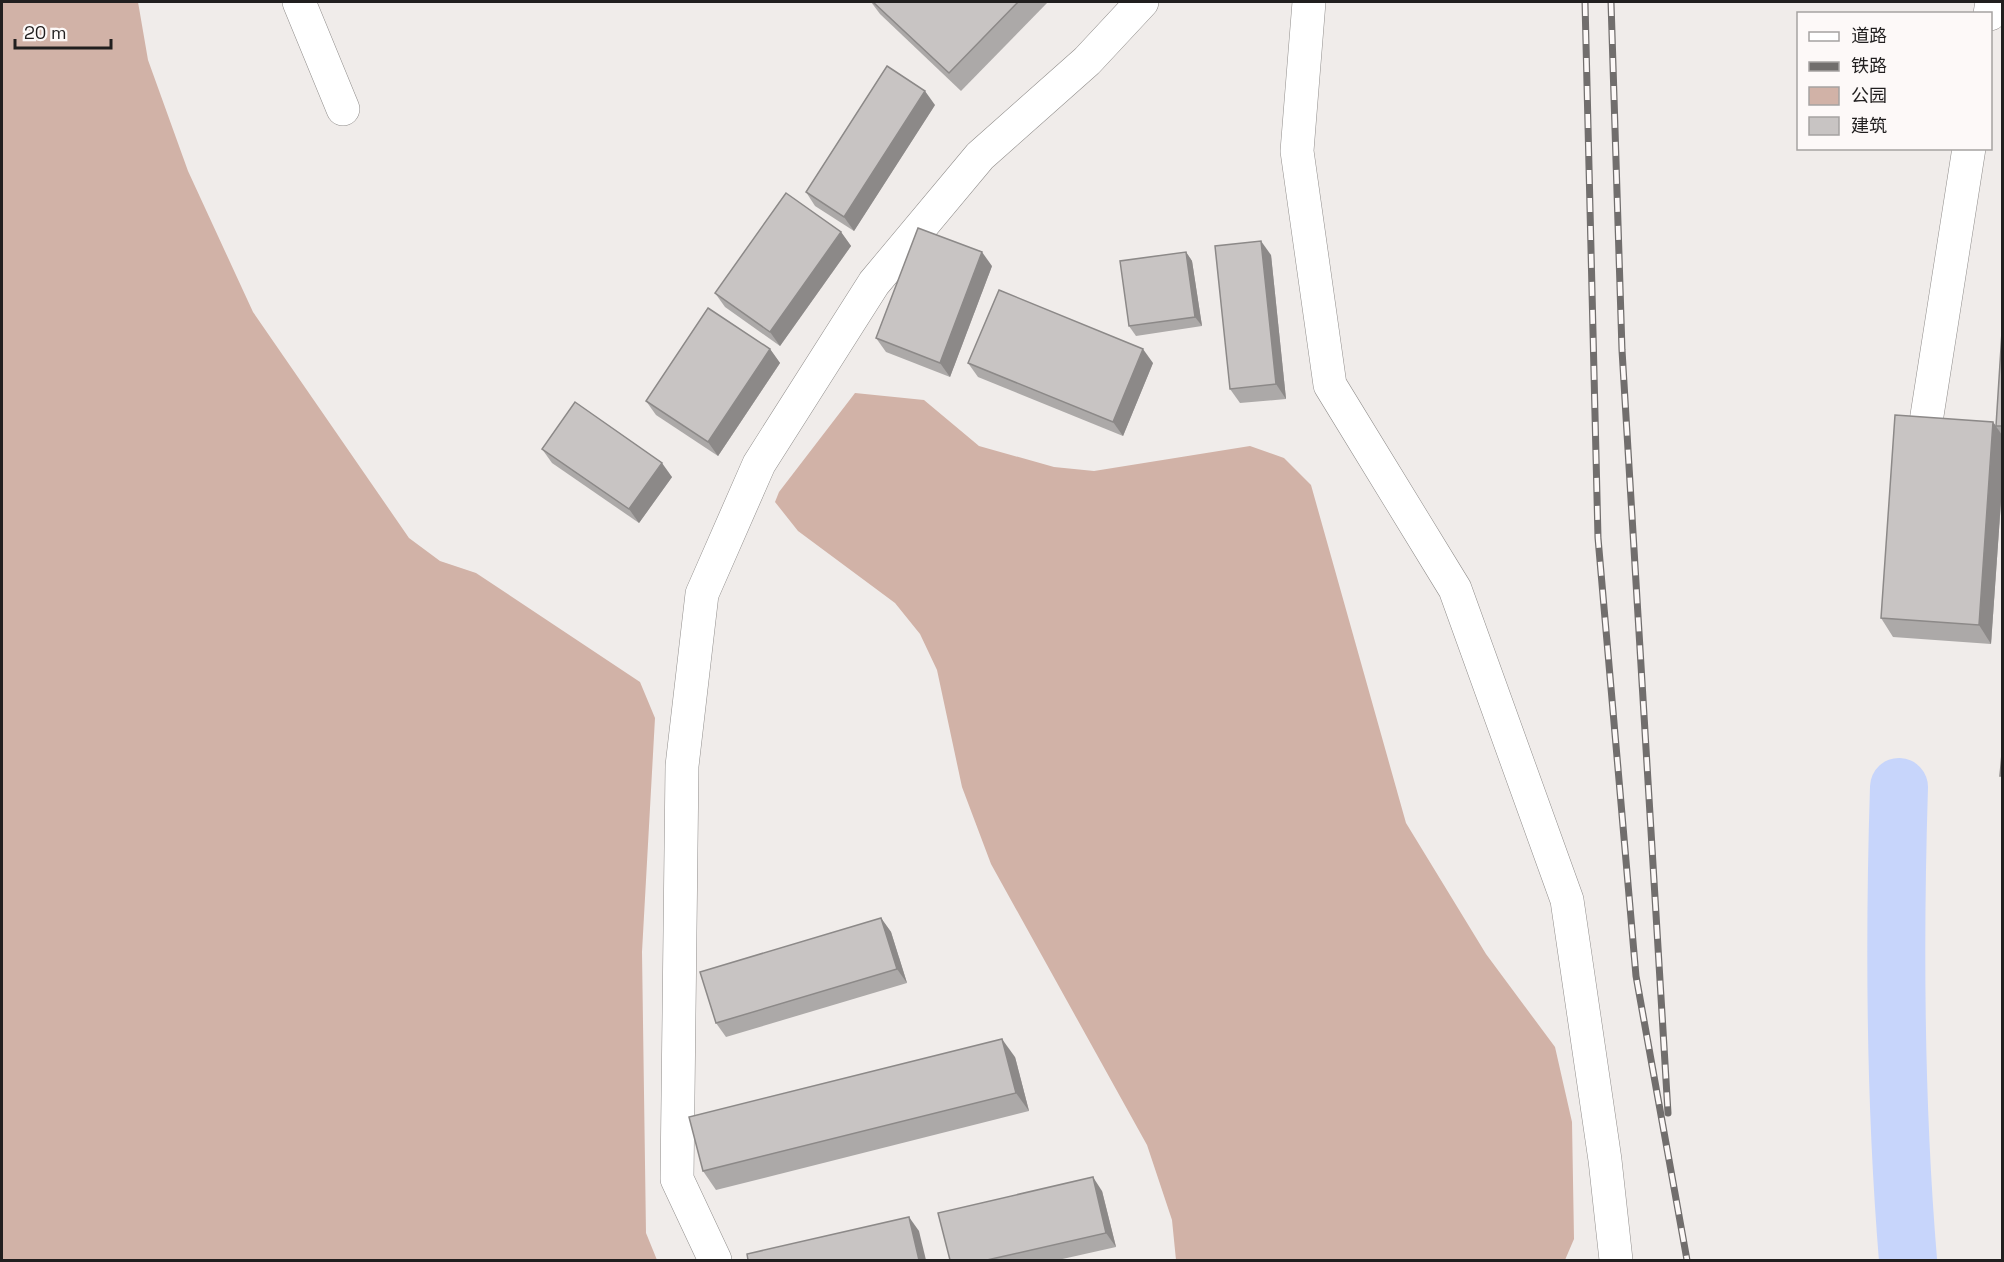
<svg xmlns="http://www.w3.org/2000/svg" width="2004" height="1262" font-family="'Space Grotesk','Noto Sans SC',sans-serif">
<rect width="100%" height="100%" fill="#f0ecea"/>
<g fill="#d1b2a7">
<path d="M2,2H138L148,60L188,171L253,312L409,538L440,561L476,573L640,682L655,718L642,952L646,1233L657,1260H2Z"/>
<path d="M855,393L924,400L979,446L1054,467L1094,471L1250,446L1284,458L1311,485L1406,823L1486,954L1555,1047L1572,1122L1574,1239L1565,1260H1176L1172,1220L1147,1145L991,864L962,787L937,670L920,634L895,603L798,531L775,502L779,492Z"/>
</g>
<g fill="none" stroke-linecap="round" stroke-linejoin="round">
<path stroke="#c7d5fb" stroke-width="58" d="M1899,787C1894,945 1895,1103 1908,1260"/>
<g stroke="#908d8b" stroke-width="34">
<g id="minor">
<path d="M299,2L343,109"/>
<path d="M1309,2L1297,151L1330,385L1455,589L1567,900L1605,1160L1616,1260"/>
<path d="M1990,14L1992,2"/>
<path d="M1920,460L1969,148"/>
<path d="M715,1260L677,1179L682,766L702,594L759,464L874,283L980,156L1087,61L1142,2"/>
</g>
</g>
<use href="#minor" stroke="#fff" stroke-width="33"/>
<g stroke="#716e6d" stroke-width="7">
<g id="rail">
<path d="M1585,2L1598,538L1636,976L1687,1260"/>
<path d="M1611,2L1622,350L1668,1113"/>
</g>
</g>
<use href="#rail" stroke="#fdf9f8" stroke-width="4.5" stroke-dasharray="14" stroke-linecap="butt"/>
</g>
<g fill="#aca9a8">
<path d="M871,2H1048L961,91L880,14Z"/>
<path d="M935,105L854,231L815,206L806,192Z"/>
<path d="M841,232L851,246L780,346L725,307L715,293Z"/>
<path d="M1186,252L1192,261L1202,326L1136,336L1129,326Z"/>
<path d="M1271,255L1286,399L1240,403L1230,389Z"/>
<path d="M992,266L950,377L886,352L876,338Z"/>
<path d="M2002,332V487L1991,644L1893,637L1881,618L1993,422L1996,426Z"/>
<path d="M770,349L780,363L718,456L656,415L646,401Z"/>
<path d="M968,363H1153L1123,436L978,377Z"/>
<path d="M542,449L672,477L639,523L552,463Z"/>
<path d="M881,918L891,932L907,983L726,1037L716,1023Z"/>
<path d="M1015,1057L1029,1111L716,1190L703,1171Z"/>
<path d="M1102,1191L1116,1247L1058,1260H950Z"/>
</g>
<g fill="#8c8988">
<path d="M925,91L935,105L854,231L844,217Z"/>
<path d="M841,232L851,246L780,346L770,332Z"/>
<path d="M1261,241L1271,255L1286,399L1276,384Z"/>
<path d="M982,252L992,266L950,377L940,363Z"/>
<path d="M1186,252L1192,261L1202,326L1195,317Z"/>
<path d="M770,349L780,363L718,456L708,442Z"/>
<path d="M1143,349L1153,363L1123,436L1113,422Z"/>
<path d="M1993,422L2002,435V487L1991,644L1979,625Z"/>
<path d="M662,463L672,477L639,523L629,509Z"/>
<path d="M881,918L891,932L907,983L897,969Z"/>
<path d="M1002,1039L1015,1057L1029,1111L1016,1093Z"/>
<path d="M1093,1177L1102,1191L1116,1247L1106,1233Z"/>
<path d="M909,1217L919,1231L926,1260H919Z"/>
</g>
<g fill="#c8c4c3" stroke="#8c8988" stroke-width="1.5">
<path d="M873,2H1018L949,73Z"/>
<path d="M887,66L925,91L844,217L806,192Z"/>
<path d="M786,193L841,232L770,332L715,293Z"/>
<path d="M918,228L982,252L940,363L876,338Z"/>
<path d="M1261,241L1276,384L1230,389L1215,246Z"/>
<path d="M1186,252L1195,317L1129,326L1120,261Z"/>
<path d="M999,290L1143,349L1113,422L968,363Z"/>
<path d="M708,308L770,349L708,442L646,401Z"/>
<path d="M2002,332V426H1996Z"/>
<path d="M575,402L662,463L629,509L542,449Z"/>
<path d="M1895,415L1993,422L1979,625L1881,618Z"/>
<path d="M2002,754V776H2000Z"/>
<path d="M881,918L897,969L716,1023L700,972Z"/>
<path d="M1002,1039L1016,1093L703,1171L689,1117Z"/>
<path d="M1093,1177L1106,1233L987,1260H950L938,1213Z"/>
<path d="M909,1217L919,1260H748L747,1254Z"/>
</g>
<rect width="2004" height="1262" fill="none" stroke="#211f1f" stroke-width="6"/>
<rect x="1797" y="12" width="195" height="138" fill="#fdf9f8" stroke="#a5a2a1" stroke-width="1.5"/>
<rect x="1809" y="32" width="30" height="9" fill="#ffffff" stroke="#a5a2a1" stroke-width="1.5"/>
<text x="1851" y="42" font-size="18" fill="#211f1f">道路</text>
<rect x="1809" y="62" width="30" height="9" fill="#716e6d" stroke="#a5a2a1" stroke-width="1.5"/>
<text x="1851" y="72" font-size="18" fill="#211f1f">铁路</text>
<rect x="1809" y="87" width="30" height="18" fill="#d1b2a7" stroke="#a5a2a1" stroke-width="1.5"/>
<text x="1851" y="102" font-size="18" fill="#211f1f">公园</text>
<rect x="1809" y="117" width="30" height="18" fill="#c8c4c3" stroke="#a5a2a1" stroke-width="1.5"/>
<text x="1851" y="132" font-size="18" fill="#211f1f">建筑</text>
<path d="M15 39v9h96v-9" fill="none" stroke="#211f1f" stroke-width="3"/>
<text x="24" y="39" font-size="18" fill="#211f1f" stroke="#fdf9f8" stroke-width="4.5" paint-order="stroke">20 m</text>
</svg>
